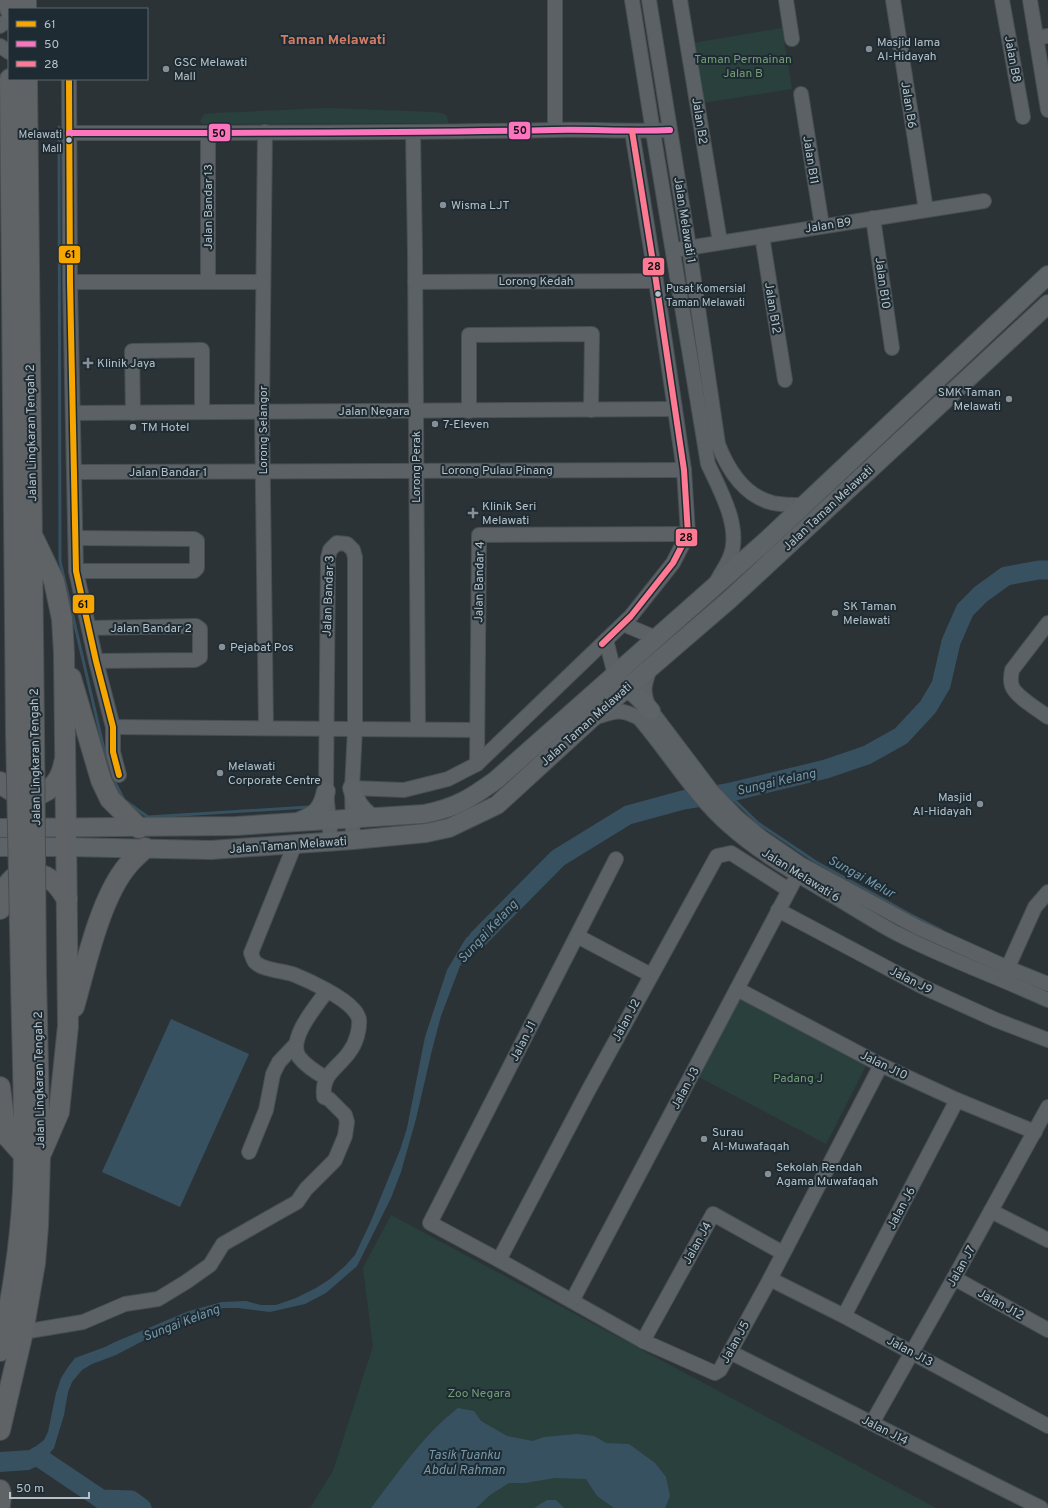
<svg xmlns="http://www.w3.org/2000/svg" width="1048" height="1508" font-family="Overpass,sans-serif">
<rect width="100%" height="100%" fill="#2b3337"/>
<g fill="#2a403d">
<path d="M782,28L792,89L703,103L693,43Z"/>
<path d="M327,108L433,112L442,113L447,116L448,123L203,124L200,121L204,114L215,113Z"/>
<path d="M737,994L868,1062L826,1144L695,1075Z"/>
<path d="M391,1215L936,1508H310L333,1471L373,1346L363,1268Z"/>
<path d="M140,1500L154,1508H126Z"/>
</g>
<g fill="#385160">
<path d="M491,919L498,923L489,935L472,951L460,966L441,1016L432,1050L416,1119L401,1172L391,1198L357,1266L326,1293L305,1304L270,1312L238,1308H223L154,1335L116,1355L92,1364L82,1370L72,1382L68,1392L64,1415L54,1448L40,1465L29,1470L0,1472V1452L31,1450L44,1440L48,1432L56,1393L61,1378L68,1367L75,1358L105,1347L115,1342L189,1311L222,1302L246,1301L261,1305H276L296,1298L316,1288L330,1279L345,1266L355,1255L371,1221L400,1150L407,1128L425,1037L447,970L466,938Z"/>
<path d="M171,1019L249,1054L180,1207L102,1172Z"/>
<path d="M458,1408L474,1411L481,1421L507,1436L533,1441L544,1437L577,1434L594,1436L606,1443L629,1444L655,1463L666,1477L670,1496L665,1508H614L597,1496L586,1479L555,1478L525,1483H509L490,1495L476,1508H371C398,1473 423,1435 458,1408Z"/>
<path d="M547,1500H556L564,1508H534Z"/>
</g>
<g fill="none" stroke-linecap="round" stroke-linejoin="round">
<g stroke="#385160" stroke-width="3">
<path d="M59,127L60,561L109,771L124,800L148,817L309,807"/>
<path d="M727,793L758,823L816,862L911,915L941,930"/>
</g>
<g stroke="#385160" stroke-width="19">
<path d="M478,939L558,858L628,815L683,800L727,793L826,769L867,755L901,736L928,707L941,685L951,642L965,610L981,594L1006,576L1039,570H1048"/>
<path d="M37,1456L101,1499L131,1500L142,1508"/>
</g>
<g stroke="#484f52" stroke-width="16">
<g id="minor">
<path d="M632,0L655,144L708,464C720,490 742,528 730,557C727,565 721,573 717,581"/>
<path d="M649,0L689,247L718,444C728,470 744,496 773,503C783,505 794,505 804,505"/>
<path d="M680,0L720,242"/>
<path d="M786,0L792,39"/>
<path d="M893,0L926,210"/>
<path d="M1002,0L1023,117"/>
<path d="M1030,0L1048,110"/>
<path d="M0,26L9,19"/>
<path d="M1036,38L1048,36"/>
<path d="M0,46L9,52"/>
<path d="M69,79L70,282L76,571L96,661L113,727V752L119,775"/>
<path d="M801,94L822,226"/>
<path d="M555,130V0"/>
<path d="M265,132L262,412L266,728"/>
<path d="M413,132L415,253L418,729"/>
<path d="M69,133C230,133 392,133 553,130C592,129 631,132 670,130"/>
<path d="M873,218L892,348"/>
<path d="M762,236L785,380"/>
<path d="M681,249L984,201"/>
<path d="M70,282H263"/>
<path d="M208,282V133"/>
<path d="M415,282L656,281"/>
<path d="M469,411V335L592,334L591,410"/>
<path d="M74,413L675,409"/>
<path d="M133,413L132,351L202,350V412"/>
<path d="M74,472L684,470"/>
<path d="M76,538L194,539L197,541V568L194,571H76"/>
<path d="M1048,623L1012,670C1011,675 1010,681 1012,686C1015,696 1039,710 1048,717"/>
<path d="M623,624L656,638"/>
<path d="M89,628L196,626L200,629V657L195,660L96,661"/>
<path d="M606,640L615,675"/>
<path d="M650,668C644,686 642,690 649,708L711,790L738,818L761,837L802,865L917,927L1008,968L1048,984"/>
<path d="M596,717C616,711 620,708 639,718C670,754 694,796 730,827C758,852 791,871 823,890C848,904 873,921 898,934C947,959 998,977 1048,1000"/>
<path d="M113,727L477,730"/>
<path d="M477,764L479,535L688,534"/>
<path d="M352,788L404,790L448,779L477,764L631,616L673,563L688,534L684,470L656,281L632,131"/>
<path d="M331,842L326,791L328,558L330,550L337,543L347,544L353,550L355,557V729L352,788L353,840"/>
<path d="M616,859L430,1223L499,1260L643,1341L715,1373L720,1370L770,1279L881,1065"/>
<path d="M778,910L923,987L996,1020L1048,1040"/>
<path d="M577,936L651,975"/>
<path d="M1004,976L1035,907L1048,892"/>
<path d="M737,989L881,1065L957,1100L1035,1132"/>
<path d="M326,1078C317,1073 306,1066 299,1057C287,1039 317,1005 327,991"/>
<path d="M249,1152L266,1110L273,1074L279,1062L296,1044"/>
<path d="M991,1211L1048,1240"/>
<path d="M499,1260L588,1091L717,856L731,853L789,890"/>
<path d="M954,1278L1048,1330"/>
<path d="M770,1279L844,1316L1048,1426"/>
<path d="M572,1301L793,883"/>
<path d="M844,1316L957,1100"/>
<path d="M23,1332L83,1322L125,1304L158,1299L186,1282L210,1265L223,1244L297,1202L306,1189L335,1160L345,1136L347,1122L345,1115L329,1099L324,1097C321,1073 339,1068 350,1051C356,1043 360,1029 359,1019C358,1016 355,1011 353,1009C343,997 310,981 295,975C285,971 262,970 255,962C253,960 252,955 251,953L295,844"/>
<path d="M643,1341L713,1214L783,1253"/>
<path d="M730,1352L1041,1508"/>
<path d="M872,1423L954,1278L1048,1107"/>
</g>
</g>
<g stroke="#485054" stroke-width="20">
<g id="major">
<path d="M617,685C632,688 641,700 651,711"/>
<path d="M352,788C356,802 360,809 371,817"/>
<path d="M300,821C317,814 322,809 326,791"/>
<path d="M0,828L236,826L424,814C456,808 471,798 496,780L767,540L1048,275"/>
<path d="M0,847H66L211,850L353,840L426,833L449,828L497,805L592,718L729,600L1048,304"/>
</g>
</g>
<g stroke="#484f53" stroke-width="22">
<g id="highway">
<path d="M9,0L10,9"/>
<path d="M26,0V9"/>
<path d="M10,79L16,731"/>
<path d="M27,79L34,730"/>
<path d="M34,539L54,581L62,619L64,653L66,828L68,1026L59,1112L40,1156"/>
<path d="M71,678L101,780L110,799L139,828"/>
<path d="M0,782C23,806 58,797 64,763"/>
<path d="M0,909C2,900 3,890 9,883C19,869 38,871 51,880C58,884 62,892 67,899"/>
<path d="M74,1007C86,965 100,898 128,865C133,859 140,853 145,848"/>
<path d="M0,1087L6,1135L24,1155"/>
<path d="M0,1351C12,1299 20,1245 23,1192C26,1120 22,1048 21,976"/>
<path d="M0,1430L23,1332L35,1263L38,1226L40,1156L36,976"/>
<path d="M0,1490L1,1495L0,1505"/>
</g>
</g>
<use href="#minor" stroke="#5b6165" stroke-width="14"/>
<use href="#major" stroke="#5d6367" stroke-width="18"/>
<use href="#highway" stroke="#5f6366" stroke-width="20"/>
<g stroke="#484f53" stroke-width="22" stroke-linecap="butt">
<g id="highway-bridge">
<path d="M34,730L36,976"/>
<path d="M16,731L21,976"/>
</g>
</g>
<use href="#highway-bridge" stroke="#5f6366" stroke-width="20"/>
<g stroke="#1e2b32" stroke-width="9">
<path id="bus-1" d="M69,79L70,282L76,571L96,661L113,727V752L119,775"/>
</g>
<g stroke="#1e2b32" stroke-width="9">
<path id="bus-2" d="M69,133C230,133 392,133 553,130C592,129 631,132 670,130"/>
</g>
<g stroke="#1e2b32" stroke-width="9">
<path id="bus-3" d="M602,644L631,616L673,563L688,534L684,470L656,281L632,131"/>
</g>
<use href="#bus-1" stroke="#f7a600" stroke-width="6"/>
<use href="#bus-2" stroke="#fc73be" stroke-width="6"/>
<use href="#bus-3" stroke="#fe7a93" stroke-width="6"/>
</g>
<g fill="#858f95" stroke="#1e2b32" stroke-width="1.5">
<circle cx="869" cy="49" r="4"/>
<circle cx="166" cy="69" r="4"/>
<circle cx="443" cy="205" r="4"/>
<path d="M86 357h4v4h4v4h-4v4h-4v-4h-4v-4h4z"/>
<circle cx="1009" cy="399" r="4"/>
<circle cx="435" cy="424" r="4"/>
<circle cx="133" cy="427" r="4"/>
<path d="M471 507h4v4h4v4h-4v4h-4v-4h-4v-4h4z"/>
<circle cx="835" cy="613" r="4"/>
<circle cx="222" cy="647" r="4"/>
<circle cx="220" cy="773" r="4"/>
<circle cx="980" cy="804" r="4"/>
<circle cx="704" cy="1139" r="4"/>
<circle cx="768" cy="1174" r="4"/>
</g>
<g fill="#b5c1c8" stroke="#1e2b32" stroke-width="1.5">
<circle cx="69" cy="140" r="3.5"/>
<circle cx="658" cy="294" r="3.5"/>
</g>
<g text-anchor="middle" stroke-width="4" stroke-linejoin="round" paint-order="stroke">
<g font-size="11" fill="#b5c1c8" stroke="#1e2b32" text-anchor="end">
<text x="62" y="138">Melawati<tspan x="62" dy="14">Mall</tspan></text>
<text x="666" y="292" text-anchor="start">Pusat Komersial<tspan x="666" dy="14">Taman Melawati</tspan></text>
</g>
<g font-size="12" fill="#b5c1c8" stroke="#1e2b32" text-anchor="start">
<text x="877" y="46">Masjid lama<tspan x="877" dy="14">Al-Hidayah</tspan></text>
<text x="174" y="66">GSC Melawati<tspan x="174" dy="14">Mall</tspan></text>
<text x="451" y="209">Wisma LJT</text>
<text x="97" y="367">Klinik Jaya</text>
<text x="1001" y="396" text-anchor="end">SMK Taman<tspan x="1001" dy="14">Melawati</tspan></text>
<text x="443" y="428">7-Eleven</text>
<text x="141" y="431">TM Hotel</text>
<text x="482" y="510">Klinik Seri<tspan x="482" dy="14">Melawati</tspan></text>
<text x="843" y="610">SK Taman<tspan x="843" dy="14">Melawati</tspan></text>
<text x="230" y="651">Pejabat Pos</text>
<text x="228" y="770">Melawati<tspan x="228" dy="14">Corporate Centre</tspan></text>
<text x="972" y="801" text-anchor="end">Masjid<tspan x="972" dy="14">Al-Hidayah</tspan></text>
<text x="712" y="1136">Surau<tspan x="712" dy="14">Al-Muwafaqah</tspan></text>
<text x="776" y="1171">Sekolah Rendah<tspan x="776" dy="14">Agama Muwafaqah</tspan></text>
</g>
<g font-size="12" fill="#749e74" stroke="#1e2b32">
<text x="743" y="63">Taman Permainan<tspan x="743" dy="14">Jalan B</tspan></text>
<text x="798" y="1082">Padang J</text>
<text x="479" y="1397">Zoo Negara</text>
</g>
<g font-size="12" fill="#b5c1c8" stroke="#1e2b32">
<text transform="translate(1013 59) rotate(80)" y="4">Jalan B8</text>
<text transform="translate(909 105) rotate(81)" y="4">Jalan B6</text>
<text transform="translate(700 121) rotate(81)" y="4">Jalan B2</text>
<text transform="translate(811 160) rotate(81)" y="4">Jalan B11</text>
<text transform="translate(208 207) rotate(-90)" y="4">Jalan Bandar 13</text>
<text transform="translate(685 220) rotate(81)" y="4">Jalan Melawati 1</text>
<text transform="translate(828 225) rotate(-9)" y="4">Jalan B9</text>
<text x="536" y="285">Lorong Kedah</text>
<text transform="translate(883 283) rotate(82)" y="4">Jalan B10</text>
<text transform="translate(773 308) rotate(81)" y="4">Jalan B12</text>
<text x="374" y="415">Jalan Negara</text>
<text transform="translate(263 430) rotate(-90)" y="4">Lorong Selangor</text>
<text transform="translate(31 433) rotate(-91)" y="4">Jalan Lingkaran Tengah 2</text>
<text transform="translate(416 467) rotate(-90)" y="4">Lorong Perak</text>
<text x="497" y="474">Lorong Pulau Pinang</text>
<text x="168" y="476">Jalan Bandar 1</text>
<text transform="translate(828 508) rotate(-43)" y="4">Jalan Taman Melawati</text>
<text transform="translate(479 582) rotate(-89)" y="4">Jalan Bandar 4</text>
<text transform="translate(328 596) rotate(-88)" y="4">Jalan Bandar 3</text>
<text x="151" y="632">Jalan Bandar 2</text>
<text transform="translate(586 724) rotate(-42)" y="4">Jalan Taman Melawati</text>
<text transform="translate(35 757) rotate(-91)" y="4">Jalan Lingkaran Tengah 2</text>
<text transform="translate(288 845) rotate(-4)" y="4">Jalan Taman Melawati</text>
<text transform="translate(801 875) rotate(32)" y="4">Jalan Melawati 6</text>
<text transform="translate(911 980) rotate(27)" y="4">Jalan J9</text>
<text transform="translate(626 1020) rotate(-62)" y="4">Jalan J2</text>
<text transform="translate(523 1041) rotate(-63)" y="4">Jalan J1</text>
<text transform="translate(884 1065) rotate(26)" y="4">Jalan J10</text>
<text transform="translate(39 1080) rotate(-91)" y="4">Jalan Lingkaran Tengah 2</text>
<text transform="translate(685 1088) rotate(-62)" y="4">Jalan J3</text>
<text transform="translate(901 1208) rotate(-62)" y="4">Jalan J6</text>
<text transform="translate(697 1243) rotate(-61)" y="4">Jalan J4</text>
<text transform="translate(961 1266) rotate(-61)" y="4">Jalan J7</text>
<text transform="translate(1001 1304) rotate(29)" y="4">Jalan J12</text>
<text transform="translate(735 1342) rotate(-61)" y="4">Jalan J5</text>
<text transform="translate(910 1351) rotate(28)" y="4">Jalan J13</text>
<text transform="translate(885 1430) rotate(27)" y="4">Jalan J14</text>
</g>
<g font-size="13" font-style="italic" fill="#7698aa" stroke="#1e2b32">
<text transform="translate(776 781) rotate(-13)" y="5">Sungai Kelang</text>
<text transform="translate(862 876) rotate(29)" y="5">Sungai Melur</text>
<text transform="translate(487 931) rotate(-47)" y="5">Sungai Kelang</text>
<text transform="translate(181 1322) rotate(-21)" y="5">Sungai Kelang</text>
<text x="464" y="1459">Tasik Tuanku<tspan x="464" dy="15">Abdul Rahman</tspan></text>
</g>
<g font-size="14" font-weight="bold" fill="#d27e67" stroke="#1e2b32">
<text x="333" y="44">Taman Melawati</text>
</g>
</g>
<g stroke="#1e2b32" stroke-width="1.5">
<rect x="508" y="121" width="23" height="19" rx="4" fill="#fc73be"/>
<rect x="208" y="123" width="23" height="19" rx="4" fill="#fc73be"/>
<rect x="58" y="245" width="23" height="19" rx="4" fill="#f7a600"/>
<rect x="642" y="257" width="23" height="19" rx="4" fill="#fe7a93"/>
<rect x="675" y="528" width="23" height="19" rx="4" fill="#fe7a93"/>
<rect x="72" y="594" width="23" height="20" rx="4" fill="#f7a600"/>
</g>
<g font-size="11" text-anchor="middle" font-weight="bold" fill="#111">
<text x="520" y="134">50</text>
<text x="219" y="137">50</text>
<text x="70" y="258">61</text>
<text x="654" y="270">28</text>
<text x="686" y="541">28</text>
<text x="83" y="608">61</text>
</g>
<rect x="8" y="8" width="140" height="72" fill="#1e2b32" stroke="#5a676e"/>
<rect x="16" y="21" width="20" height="6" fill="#f7a600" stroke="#5a676e"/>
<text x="44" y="28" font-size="12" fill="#b5c1c8">61</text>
<rect x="16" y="41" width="20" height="6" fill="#fc73be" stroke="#5a676e"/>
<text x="44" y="48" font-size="12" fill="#b5c1c8">50</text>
<rect x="16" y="61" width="20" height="6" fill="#fe7a93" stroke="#5a676e"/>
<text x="44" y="68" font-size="12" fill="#b5c1c8">28</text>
<path d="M10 1492v6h79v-6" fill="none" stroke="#b5c1c8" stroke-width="2"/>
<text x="16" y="1492" font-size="12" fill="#b5c1c8" stroke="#1e2b32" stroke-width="3" paint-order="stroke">50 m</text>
</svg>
